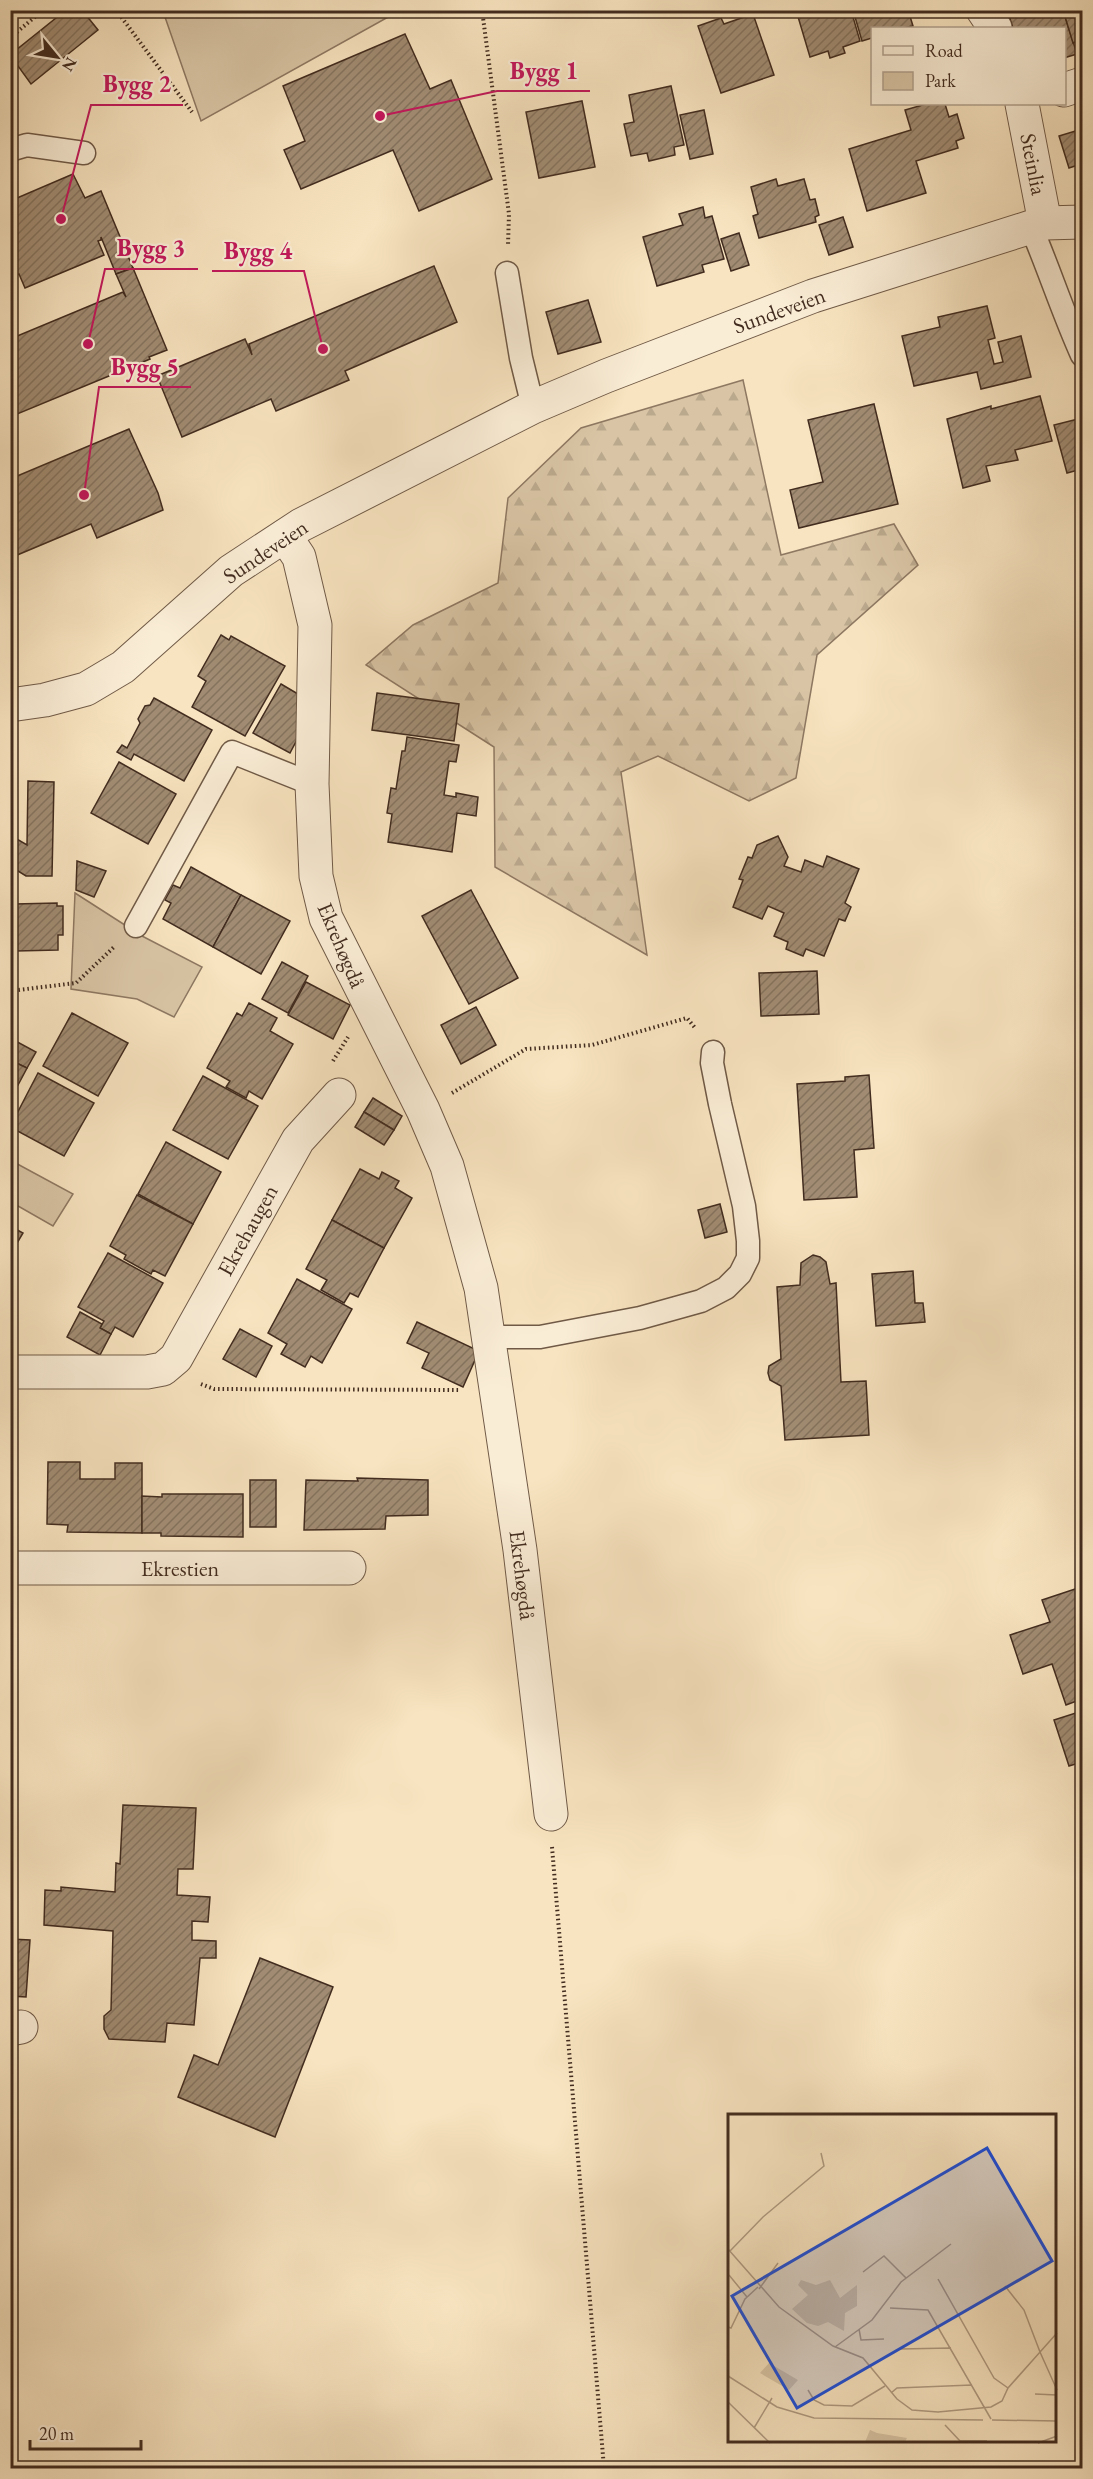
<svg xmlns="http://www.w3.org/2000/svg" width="1093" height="2479" font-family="'EB Garamond',serif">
<defs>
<pattern id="forest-firs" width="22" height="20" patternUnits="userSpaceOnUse" patternTransform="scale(1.5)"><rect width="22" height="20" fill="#d9c5a5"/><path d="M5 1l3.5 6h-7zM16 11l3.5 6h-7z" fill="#bba98e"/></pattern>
<pattern id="building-hatch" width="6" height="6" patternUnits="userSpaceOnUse" patternTransform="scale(1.5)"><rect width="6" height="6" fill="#a18c73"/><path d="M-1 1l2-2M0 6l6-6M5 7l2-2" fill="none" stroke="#85735e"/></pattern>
</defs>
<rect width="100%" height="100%" fill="#f8e4c0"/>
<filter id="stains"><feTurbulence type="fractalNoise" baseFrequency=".00333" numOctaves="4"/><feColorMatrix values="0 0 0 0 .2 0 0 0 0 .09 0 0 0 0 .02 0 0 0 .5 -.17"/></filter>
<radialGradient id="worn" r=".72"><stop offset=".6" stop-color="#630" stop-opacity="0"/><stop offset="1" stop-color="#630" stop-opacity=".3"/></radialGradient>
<g fill="#d9c5a5" stroke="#8e7862" stroke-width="1.5">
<path d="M177,10H399V11L201,121L165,17Z"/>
<path d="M75,893L142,936L202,967L174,1017L137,999L71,989Z"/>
<path d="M10,1160L73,1194L53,1226L11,1202Z"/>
</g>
<path fill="url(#forest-firs)" stroke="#8e7862" stroke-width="1.5" d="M743,380L781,555L894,524L918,565L817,655L796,778L749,801L658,756L621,772L647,955L495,867L494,747L366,665L413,625L498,583L508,498L581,428Z"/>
<g fill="url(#building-hatch)" stroke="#422c1f" stroke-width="1.5">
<path d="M66,10H82L98,30L31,84L10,55Z"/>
<path d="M796,10H851L860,41L843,47L845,53L830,58L828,51L810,57Z"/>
<path d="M853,10H908L913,26L903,28H872V38L862,41Z"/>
<path d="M1007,10H1063L1077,54L1064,58V28H1013Z"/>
<path d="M1063,10H1082V40L1073,43Z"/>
<path d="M753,14L774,75L721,93L698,26L721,18L724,24Z"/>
<path d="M405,34L430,89L451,80L492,179L419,211L393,150L301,189L284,150L305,141L283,86Z"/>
<path d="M671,86L684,145L674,147L675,155L649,161L647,153L631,156L624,124L634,122L629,95Z"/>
<path d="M582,101L595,167L539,178L526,112Z"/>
<path d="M926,104H945L949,117L957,114L964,138L956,141L958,148L916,161L926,193L867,211L849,149L911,130L905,110Z"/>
<path d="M704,110L713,154L690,159L680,115Z"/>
<path d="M1082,129V178L1078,165L1069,168L1059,136Z"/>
<path d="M73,174L85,198L101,191L133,268L116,274L101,237V240L98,241L104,255L25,288L19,274L10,278V201Z"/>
<path d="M776,179L778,186L804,179L810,200L815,199L819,215L815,217L816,222L759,238L753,216L758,214L751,187Z"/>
<path d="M703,207L705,218L712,216L724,259L702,265L704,272L657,286L643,237L683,225L679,214Z"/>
<path d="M843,217L853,247L829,255L819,225Z"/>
<path d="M739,233L749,265L731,271L721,239Z"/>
<path d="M434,266L457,322L345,371L349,380L276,411L271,399L182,437L157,376L245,339L252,355L249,344Z"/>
<path d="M133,268L167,350L149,357L150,359L10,417V339L123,292L126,297L116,274Z"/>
<path d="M588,300L601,342L558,354L546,312Z"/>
<path d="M987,306L995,338L988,340L994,364L1003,362L998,342L1021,336L1031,377L981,389L977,372L914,386L902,336L940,327L938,317Z"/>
<path d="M1040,396L1052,441L1015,450L1018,460L986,466L990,481L963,488L947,419L991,406V409Z"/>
<path d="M874,404L898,504L799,528L790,490L823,482L808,420Z"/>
<path d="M1082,418V469L1067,473L1054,425Z"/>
<path d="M129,429L158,493L163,510L97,538L91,524L10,558V506L14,505L10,497V479Z"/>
<path d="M221,635L229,640L231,636L285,666L245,736L192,707L206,681L198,676Z"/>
<path d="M281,684L303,697L301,732L290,753L253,733Z"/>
<path d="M377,693L459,704L454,741L372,730Z"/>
<path d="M154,698L212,730L184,781L134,754L131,760L117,752L122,745L127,748L140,723L138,719L145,706L150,705Z"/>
<path d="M407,737L459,745L456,762L449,761L444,795L456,797V793L478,797L476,816L457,813L452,852L388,842L392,814L387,813L391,788L396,789L402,751H405Z"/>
<path d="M119,762L176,794L148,844L91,813Z"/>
<path d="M28,781L54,782L52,876H26L10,866V835L27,845Z"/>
<path d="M778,836L788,857L784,866L801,872L805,860L823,867L827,856L859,869L845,903L851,907L845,921L839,919L824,956L806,949L803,956L786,949L788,942L774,936L784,913L768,906L762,919L733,907L743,880L739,879L748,857L752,858L757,845Z"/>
<path d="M77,861L106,871L94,897L76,890Z"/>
<path d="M191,867L241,895L213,947L163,919L171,903L165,900L173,885L180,888Z"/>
<path d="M471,890L518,978L469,1004L422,916Z"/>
<path d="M241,895L290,921L261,974L213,947Z"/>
<path d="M57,903V906H63V935H58V950L16,951L15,904Z"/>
<path d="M282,962L308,976L288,1013L262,999Z"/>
<path d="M817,971L819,1014L761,1016L759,973Z"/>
<path d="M306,982L350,1005L333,1039L288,1015Z"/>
<path d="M249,1003L277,1018L270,1031L293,1044L262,1099L249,1091L246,1098L226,1087L230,1081L207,1068L237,1013L242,1016Z"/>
<path d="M476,1007L496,1045L461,1064L441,1025Z"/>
<path d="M72,1013L128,1043L98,1096L43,1066Z"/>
<path d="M10,1038L36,1052L27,1068L10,1060Z"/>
<path d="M10,1060L27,1068L18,1085L10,1081Z"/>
<path d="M38,1073L94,1103L64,1156L10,1127Z"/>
<path d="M869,1075L874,1148L854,1150L857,1197L804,1200L797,1084L845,1081V1077Z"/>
<path d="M203,1076L258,1106L228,1159L173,1130Z"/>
<path d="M373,1098L402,1116L394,1130L364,1112Z"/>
<path d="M364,1112L394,1130L384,1145L355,1127Z"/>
<path d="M166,1142L221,1172L193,1224L138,1194Z"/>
<path d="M360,1169L379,1179L382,1172L399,1181L395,1188L412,1198L384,1248L332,1220Z"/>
<path d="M137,1195L193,1224L165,1276L153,1270L151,1274L124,1259L126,1255L110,1246Z"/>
<path d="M720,1204L727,1232L705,1238L698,1210Z"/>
<path d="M332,1220L384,1248L358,1297L350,1293L344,1303L321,1290L327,1280L306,1269Z"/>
<path d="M10,1226L23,1233L10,1255Z"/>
<path d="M108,1253L163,1283L133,1337L115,1327L111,1334L100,1328L104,1321L78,1307Z"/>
<path d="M813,1255L820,1257L826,1262L830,1284L836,1283L841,1382L866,1381L869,1435L785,1440L781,1386L770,1380L768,1373L769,1366L781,1359L777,1287L800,1285L801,1263Z"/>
<path d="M913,1271L915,1303H923L925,1322L876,1326L872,1274Z"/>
<path d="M297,1279L352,1309L322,1363L311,1356L305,1367L281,1354L287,1344L268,1333Z"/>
<path d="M80,1312L102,1324L100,1328L111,1334L100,1355L67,1337Z"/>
<path d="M417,1322L479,1351L463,1387L422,1368L429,1353L407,1343Z"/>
<path d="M240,1329L272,1346L256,1377L223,1359Z"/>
<path d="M48,1462H80V1479H115V1463H142V1533L67,1532L68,1525L47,1524Z"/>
<path d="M357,1478L428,1480V1515L386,1516L385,1529L304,1530L306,1480L358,1481Z"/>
<rect x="250" y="1480" width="26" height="47"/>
<path d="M162,1494H243V1537L161,1536V1533H142V1496L162,1497Z"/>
<path d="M1081,1587L1082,1699L1066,1705L1052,1664L1023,1674L1010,1635L1050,1622L1042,1600Z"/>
<path d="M1082,1711V1762L1069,1766L1054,1720Z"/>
<path d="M123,1805L196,1808L193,1869H178L177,1895L210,1897L208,1922L192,1921V1940L216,1941V1958H200L194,2025L167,2023L165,2042L109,2039L104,2029V2016L111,2010L113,1931L44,1925L45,1890L61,1891V1887L115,1892L116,1863L120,1864Z"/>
<path d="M10,1939L30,1940L26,1997L10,1996Z"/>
<path d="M260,1958L333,1987L275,2137L178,2097L194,2055L218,2065Z"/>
</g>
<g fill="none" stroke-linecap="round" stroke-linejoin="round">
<g stroke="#705a47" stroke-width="25">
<g id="lane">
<path d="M10,150L27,145L84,153"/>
<path d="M1031,227C1049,269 1063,313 1082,355"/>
<path d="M507,273L521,358L533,407"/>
<path d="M136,926L232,752L312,784"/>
<path d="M488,1337H540L640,1318L701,1301L726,1288L740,1274L748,1258V1241L744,1206L720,1104L712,1063L713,1052"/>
</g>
</g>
<g stroke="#705a47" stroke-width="35">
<g id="street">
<path d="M983,10L995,28"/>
<path d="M1064,90L1082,84"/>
<path d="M1022,104L1045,223"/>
<path d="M285,536L299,557L315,625L312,784L316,876L326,918L423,1110L447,1166L481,1288L520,1550L551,1814"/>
<path d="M10,705L45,700L86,689L123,667L231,571L301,525L533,407L606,376L813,296L1031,227L1045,223L1082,222"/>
<path d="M10,1372H147L163,1369L176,1358L298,1140L339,1095"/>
<path d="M10,1568H349"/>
<path d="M10,2029L21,2027"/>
</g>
</g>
<g stroke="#422c1f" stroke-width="4" stroke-dasharray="1.5 3" stroke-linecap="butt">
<path d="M116,10L192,112"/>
<path d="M482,10L509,214L508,245"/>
<path d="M10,38L43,10"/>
<path d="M10,993L18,990L76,983L114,947"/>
<path d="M333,1061L348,1037"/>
<path d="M452,1093L526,1049L592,1045L687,1018L696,1029"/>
<path d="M201,1384L214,1389L459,1390"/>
<path d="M552,1847L604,2468"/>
</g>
<use href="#lane" stroke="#faedd6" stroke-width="22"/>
<use href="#street" stroke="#faedd6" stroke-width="33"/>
</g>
<g text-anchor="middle" stroke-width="4.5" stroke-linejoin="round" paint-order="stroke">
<g font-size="22" fill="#422c1f" stroke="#faedd6">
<text transform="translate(1034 164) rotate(79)" y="8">Steinlia</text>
<text transform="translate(779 310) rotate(-20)" y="8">Sundeveien</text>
<text transform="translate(265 551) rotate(-34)" y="8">Sundeveien</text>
<text transform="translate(342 945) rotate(67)" y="8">Ekrehøgdå</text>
<text transform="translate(247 1230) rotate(-61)" y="8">Ekrehaugen</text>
<text x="180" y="1576">Ekrestien</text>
<text transform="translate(523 1575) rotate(83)" y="8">Ekrehøgdå</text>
</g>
</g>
<g transform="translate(728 2114)">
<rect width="328" height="328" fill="#f8e4c0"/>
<path d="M41,249L70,266L61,276L32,259ZM142,316L149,319L179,324L177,328H137Z" fill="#d9c5a5"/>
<path d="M73,166L88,171L102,166L112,184L129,171V192L117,199L116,217L100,208L90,212L79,209L64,195L80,181L70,171Z" fill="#d9c5a5"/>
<path fill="none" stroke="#af9a80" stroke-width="1.5" d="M0,135L51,193L105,232L135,244L169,285L184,296L210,298L263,293L274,287L280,274L312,238L329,276M2,137L35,103L96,52L93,39M135,158L156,142L178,164M1,161L19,183M210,165L266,264L280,274M277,172L296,196L312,238M31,175L50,149M162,194L200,196L263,305M0,213L3,214L17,185L30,173M131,215L133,226L156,225M107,233L144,206L173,168L223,130M172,235L223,234M312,238L329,219M0,262L49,293L86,304L255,306M80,276L86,286L96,291L124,292L157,272M163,279L169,274L244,271M307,280L329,281M0,288L42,329M264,306L329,307M217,311L232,327H259M26,314L44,284M310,329L329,322"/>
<path fill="#1d4ed8" fill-opacity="0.15" stroke="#1d4ed8" stroke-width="3" d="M259,34L324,147L69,294L4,182Z"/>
<rect width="328" height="328" fill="none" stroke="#422c1f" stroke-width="3"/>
</g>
<path fill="none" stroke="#c2185b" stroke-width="2" d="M380 116L497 91H590M61 219L91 105H183M88 344L105 269H198M323 349L304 271H212M84 495L99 387H191"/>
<g fill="#c2185b" stroke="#faedd6" stroke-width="2">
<circle cx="380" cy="116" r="6"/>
<circle cx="61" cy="219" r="6"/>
<circle cx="88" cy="344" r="6"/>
<circle cx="323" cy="349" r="6"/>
<circle cx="84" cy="495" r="6"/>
</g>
<g font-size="24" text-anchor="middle" font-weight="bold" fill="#c2185b" stroke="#faedd6" stroke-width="4.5" stroke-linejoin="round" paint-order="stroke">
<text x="544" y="79">Bygg 1</text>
<text x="137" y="92">Bygg 2</text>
<text x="151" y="256">Bygg 3</text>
<text x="258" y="259">Bygg 4</text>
<text x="145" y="375">Bygg 5</text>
</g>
<rect width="1093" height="2479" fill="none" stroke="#f8e4c0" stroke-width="36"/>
<rect x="12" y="12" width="1069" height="2455" fill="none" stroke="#422c1f" stroke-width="3"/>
<rect x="18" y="18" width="1057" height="2443" fill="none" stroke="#422c1f" stroke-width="1.5"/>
<rect x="871" y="27" width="195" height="78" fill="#faedd6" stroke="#b0a08d" stroke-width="1.5"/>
<rect x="883" y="46" width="30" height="9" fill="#faedd6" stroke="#b0a08d" stroke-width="1.5"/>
<text x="925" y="57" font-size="18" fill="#422c1f">Road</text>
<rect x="883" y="72" width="30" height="18" fill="#d9c5a5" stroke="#b0a08d" stroke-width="1.5"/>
<text x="925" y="87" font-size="18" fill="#422c1f">Park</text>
<g transform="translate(57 57) rotate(120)" stroke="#faedd6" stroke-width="4.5" paint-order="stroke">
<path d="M0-4.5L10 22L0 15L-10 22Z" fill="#422c1f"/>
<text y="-9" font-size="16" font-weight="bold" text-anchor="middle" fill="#422c1f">N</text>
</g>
<path d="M30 2440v9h111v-9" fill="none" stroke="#422c1f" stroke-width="3"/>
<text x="39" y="2440" font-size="18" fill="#422c1f" stroke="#faedd6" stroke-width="4.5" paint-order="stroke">20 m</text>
<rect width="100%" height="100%" filter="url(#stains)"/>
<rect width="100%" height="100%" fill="url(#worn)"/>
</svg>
